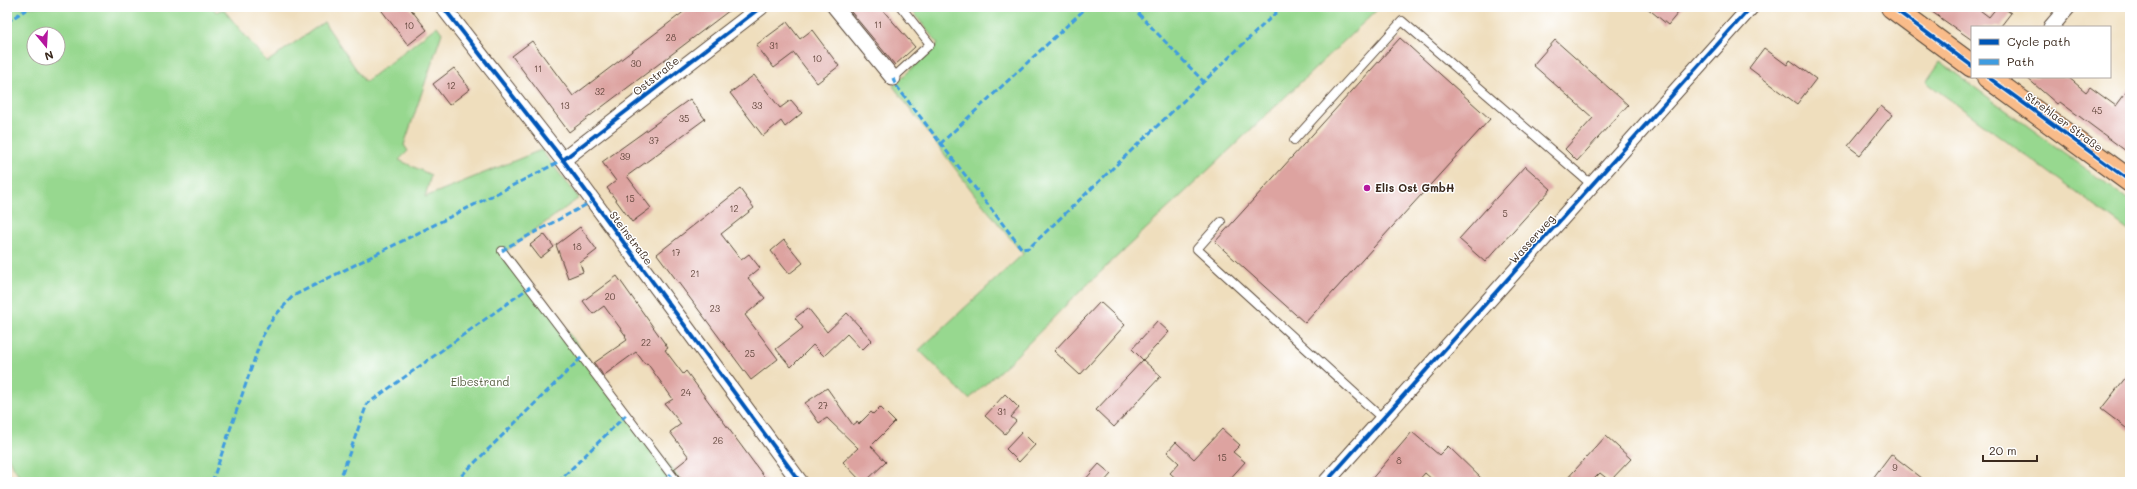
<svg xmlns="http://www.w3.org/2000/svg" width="2137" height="489" font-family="Mali,sans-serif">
<rect width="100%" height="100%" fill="#fff"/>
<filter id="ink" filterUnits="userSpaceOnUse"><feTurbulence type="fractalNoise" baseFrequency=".025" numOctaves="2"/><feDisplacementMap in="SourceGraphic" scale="8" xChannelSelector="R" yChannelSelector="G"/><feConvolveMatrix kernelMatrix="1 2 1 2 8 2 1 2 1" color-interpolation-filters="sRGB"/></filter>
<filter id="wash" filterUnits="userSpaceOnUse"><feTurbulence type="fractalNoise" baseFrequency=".012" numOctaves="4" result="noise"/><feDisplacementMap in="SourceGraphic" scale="16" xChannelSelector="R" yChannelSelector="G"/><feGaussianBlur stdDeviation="0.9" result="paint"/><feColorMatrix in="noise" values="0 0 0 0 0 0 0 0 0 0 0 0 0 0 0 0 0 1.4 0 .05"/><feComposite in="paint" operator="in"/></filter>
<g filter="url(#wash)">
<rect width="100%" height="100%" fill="#efdebd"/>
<g fill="#97d88f" stroke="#698156" fill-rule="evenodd">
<path d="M7,7H213L216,12L223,9L267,62L324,22L365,82L437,26L442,33L404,145L408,151L399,160L431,175L425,197L541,150L579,198L506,251L682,482H23L7,456ZM34,34H58V58H34Z"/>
<path d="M909,7H1380L1067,304L1014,358L969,399L919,350L1023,254L975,195L893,86L938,44Z"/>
<path d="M1940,62L2130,201V232L1926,82Z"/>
</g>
<g id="blocks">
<g fill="#dda3a0">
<path d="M379,7H409L427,30L408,45Z"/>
<path d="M690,7H734L569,132L512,56L532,41L573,96Z"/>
<path d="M847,7H880L915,47L895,65Z"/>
<path d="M1646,7H1683L1668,25Z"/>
<path d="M1925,7H1976L1989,17L1997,7H2002L2011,13L2001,26L2003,27H1972V40Z"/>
<path d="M787,22L800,39L812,30L839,66L817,83L794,53L774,68L756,45Z"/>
<path d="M1400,38L1490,119L1305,323L1215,242Z"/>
<path d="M1555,40L1628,105L1577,161L1565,149L1593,118L1533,65Z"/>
<path d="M1764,48L1787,65L1790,60L1816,79L1797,104L1749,68Z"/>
<path d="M454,68L470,89L449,105L433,84Z"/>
<path d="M754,75L780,108L791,100L802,113L785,127L781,121L763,136L730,93Z"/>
<path d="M2026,77H2068L2086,92L2090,87L2116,106L2130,87V154L2060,102L2057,104Z"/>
<path d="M690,99L705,119L627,176L651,208L632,222L607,188L616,181L602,162Z"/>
<path d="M1881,106L1892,115L1860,155L1848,146Z"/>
<path d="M1525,166L1551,189L1485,262L1459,239Z"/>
<path d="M740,189L754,208L721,234L741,260L749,254L760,268L748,278L765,298L745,315L778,359L751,380L657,254Z"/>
<path d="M580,227L597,250L580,263L583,272L568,278L556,245Z"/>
<path d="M544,234L554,247L540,258L530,245Z"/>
<path d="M784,240L803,263L789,274L771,251Z"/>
<path d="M617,276L668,348L665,350L683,374L686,371L768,482H683L674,469L689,457L670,432L681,424L665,404L673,399L647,363L645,364L636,352L603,376L601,372L594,363L627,340L625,337L626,336L604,306L593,314L583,301Z"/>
<path d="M1100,302L1125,325L1080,375L1054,351Z"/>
<path d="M808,308L827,332L847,313L872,340L862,350L847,334L824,356L813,345L791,367L776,349L803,328L795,318Z"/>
<path d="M1157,321L1169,332L1143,360L1132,349Z"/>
<path d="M1143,360L1161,376L1114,427L1096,410Z"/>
<path d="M2130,372V431L2101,409Z"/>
<path d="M827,388L853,425L857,422L859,424L871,412L873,414L880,407L895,422L871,446L886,462L865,482H862L843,462L858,448L827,418L819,423L805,403Z"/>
<path d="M1005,394L1019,408L1011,417L1016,421L1005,434L985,416Z"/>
<path d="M1222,429L1240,445L1233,452L1245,462L1227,482H1180L1170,473L1179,463L1167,452L1176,442L1194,459Z"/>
<path d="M1022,432L1035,445L1019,462L1006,449Z"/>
<path d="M1412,432L1439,455L1448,446L1485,482H1435L1425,473L1417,482H1369Z"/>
<path d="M1606,436L1631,459L1610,481L1600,473L1591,482H1564Z"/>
<path d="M1891,454L1927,482H1870Z"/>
<path d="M1099,464L1111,474L1104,482H1083Z"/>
</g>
</g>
</g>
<g filter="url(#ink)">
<use href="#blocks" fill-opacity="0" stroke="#564536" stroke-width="1"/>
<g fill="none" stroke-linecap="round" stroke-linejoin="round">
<g stroke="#564536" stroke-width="10">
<g id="lane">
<path d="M893,78L930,44L901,7"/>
<path d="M1294,140L1402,21L1592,185"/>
<path d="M1221,222L1197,249L1383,419"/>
<path d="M502,251L677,482"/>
</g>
</g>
<g stroke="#564536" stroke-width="17">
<g id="street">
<path d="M443,7L563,160L800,482"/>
<path d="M835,7L893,78"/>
<path d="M2051,27L2068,7"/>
<path d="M563,160L761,7"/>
<path d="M1326,482L1751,7"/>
</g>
</g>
<g stroke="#564536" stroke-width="24">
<g id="primary">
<path d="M1892,7L1972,66"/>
<path d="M1988,77L2130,181"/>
</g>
</g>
<use href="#lane" stroke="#fff" stroke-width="8"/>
<use href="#street" stroke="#fff" stroke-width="15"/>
<use href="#primary" stroke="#f9bc8a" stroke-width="22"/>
<g stroke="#3f9ce0" stroke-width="3" stroke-dasharray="6 3" stroke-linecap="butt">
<path d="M1132,7L1204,82"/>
<path d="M7,22L30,7"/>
<path d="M893,78L895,84L1022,249L1029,248L1282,7"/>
<path d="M940,144L1087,7"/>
<path d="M502,251L509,246L593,201"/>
<path d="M212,482L262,337L273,318L293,296L563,160"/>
<path d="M339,482L367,404L530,287"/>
<path d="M455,482L582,357"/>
<path d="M558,482L626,415"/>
<path d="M663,482L671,474"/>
</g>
<g stroke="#fff" stroke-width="6">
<g id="cycleway">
<path d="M443,7L563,160L800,482"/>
<path d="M1892,7L1972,66"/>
<path d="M1988,77L2130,181"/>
<path d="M563,160L761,7"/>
<path d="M1326,482L1751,7"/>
</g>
</g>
<use href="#cycleway" stroke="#0057b8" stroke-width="4"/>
</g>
</g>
<circle fill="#b5179e" stroke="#fff" stroke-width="1.5" cx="1367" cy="188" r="4"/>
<g text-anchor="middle" stroke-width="3" stroke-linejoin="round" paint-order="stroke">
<g font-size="9" fill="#64483e">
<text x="878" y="28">11</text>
<text x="409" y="29">10</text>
<text x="671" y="41">28</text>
<text x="774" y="49">31</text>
<text x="817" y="62">10</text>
<text x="636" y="67">30</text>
<text x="538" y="72">11</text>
<text x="451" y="89">12</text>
<text x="600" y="95">32</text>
<text x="565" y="109">13</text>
<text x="757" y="109">33</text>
<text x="2097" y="114">45</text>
<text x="684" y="122">35</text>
<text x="654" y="144">37</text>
<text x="625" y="160">39</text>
<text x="630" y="202">15</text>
<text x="734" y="212">12</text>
<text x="1505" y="217">5</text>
<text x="577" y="250">18</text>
<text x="676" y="256">17</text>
<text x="695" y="277">21</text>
<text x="610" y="300">20</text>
<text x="715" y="312">23</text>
<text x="646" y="346">22</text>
<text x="750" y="357">25</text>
<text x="686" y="396">24</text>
<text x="823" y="409">27</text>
<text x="1002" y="415">31</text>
<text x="718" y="444">26</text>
<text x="1222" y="461">15</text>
<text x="1399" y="464">8</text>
<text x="1895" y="471">9</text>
</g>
<g font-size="11" fill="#3b2a1e" stroke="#fff">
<text transform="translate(656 76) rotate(-38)" y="4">Oststraße</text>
<text transform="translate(2064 122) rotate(36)" y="4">Strehlaer Straße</text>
<text transform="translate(631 238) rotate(53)" y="4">Steinstraße</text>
<text transform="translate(1532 239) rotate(-48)" y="4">Wasserweg</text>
</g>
<g font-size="11" font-weight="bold" fill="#3b2a1e" stroke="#fff" text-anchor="start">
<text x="1375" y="192">Elis Ost GmbH</text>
</g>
<g font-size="11" fill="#575e40" stroke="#fff">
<text x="480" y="386">Elbestrand</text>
</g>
</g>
<rect width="2137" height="489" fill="none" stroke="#fff" stroke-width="24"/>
<rect x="1971" y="26" width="140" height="52" fill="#ffffff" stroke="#b1aaa5"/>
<rect x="1979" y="39" width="20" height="6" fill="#0057b8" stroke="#b1aaa5"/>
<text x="2007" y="46" font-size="12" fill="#3b2a1e">Cycle path</text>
<rect x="1979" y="59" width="20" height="6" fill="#3f9ce0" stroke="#b1aaa5"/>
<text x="2007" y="66" font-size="12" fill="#3b2a1e">Path</text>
<g transform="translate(46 46) rotate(162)"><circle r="19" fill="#ffffff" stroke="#b1aaa5"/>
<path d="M0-3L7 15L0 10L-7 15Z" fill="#b5179e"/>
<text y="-6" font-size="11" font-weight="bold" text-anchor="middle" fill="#3b2a1e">N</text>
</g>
<path d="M1983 455v6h54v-6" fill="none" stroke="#3b2a1e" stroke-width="2"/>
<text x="1989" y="455" font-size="12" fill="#3b2a1e" stroke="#ffffff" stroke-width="3" paint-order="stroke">20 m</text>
</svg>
